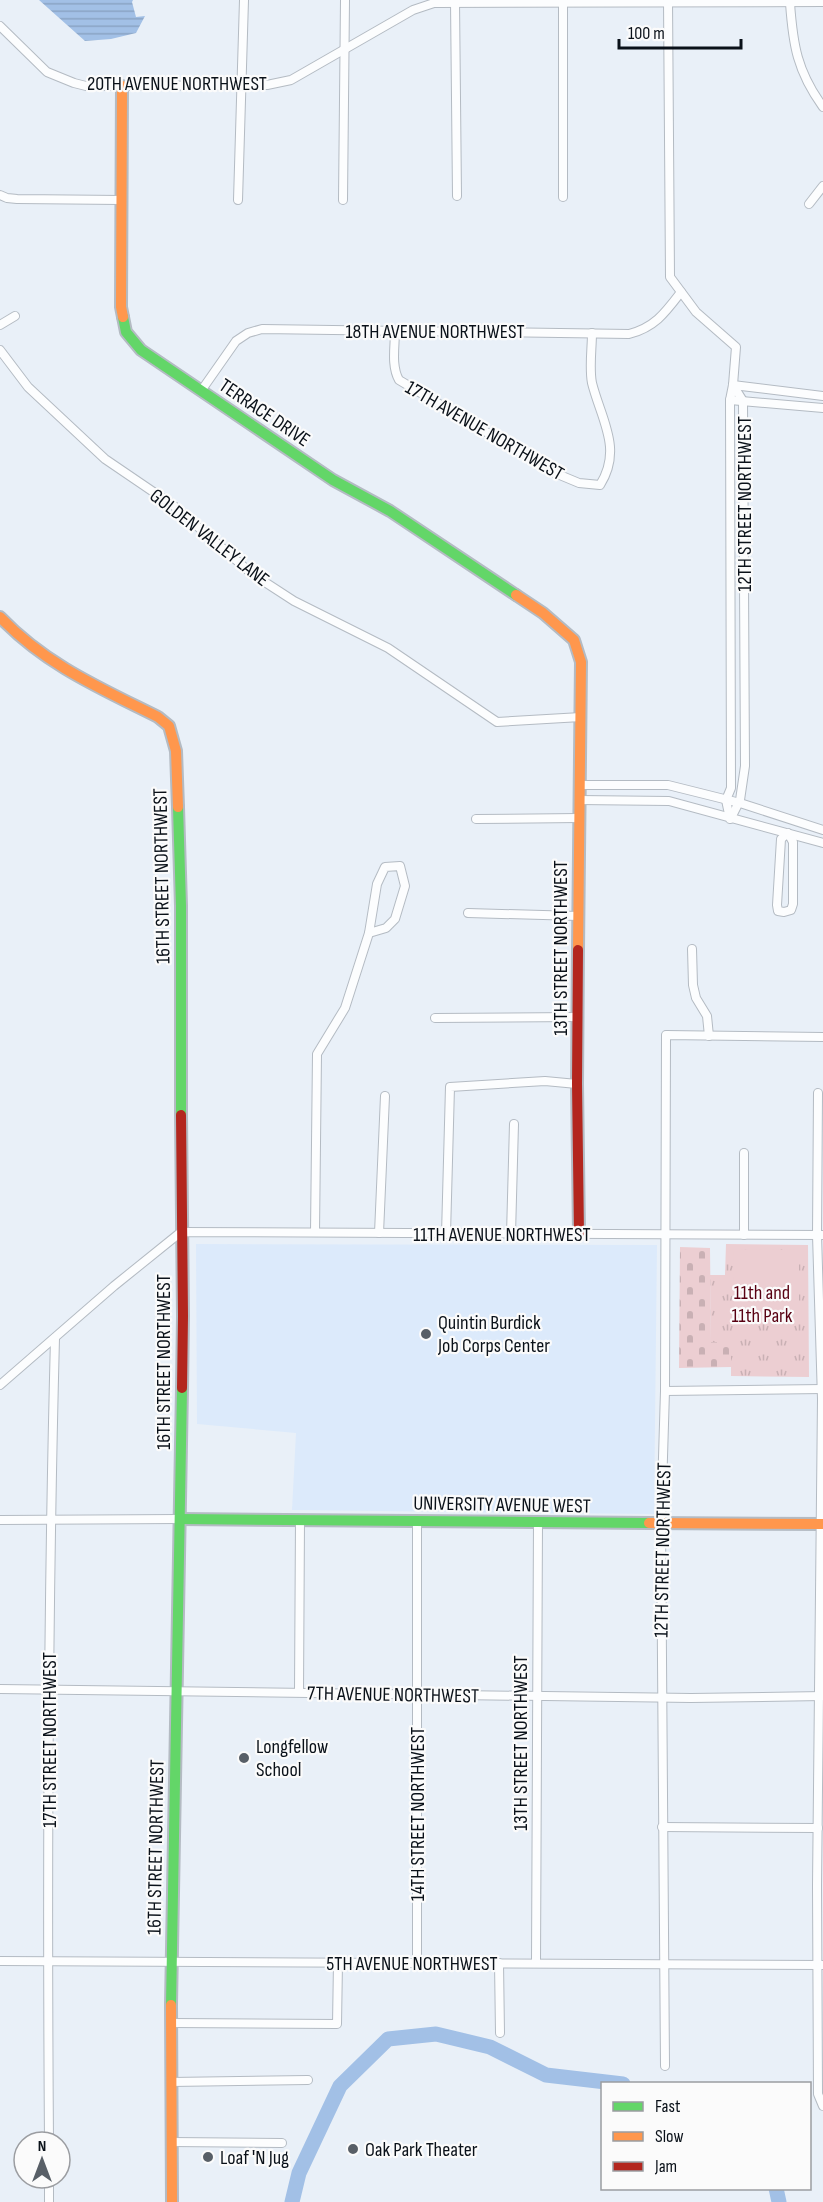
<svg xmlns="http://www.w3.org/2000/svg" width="823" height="2202" font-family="'Sofia Sans Condensed',sans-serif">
<defs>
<pattern id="cemetery-stones" width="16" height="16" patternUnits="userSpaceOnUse" patternTransform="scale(1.5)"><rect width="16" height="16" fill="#ecced2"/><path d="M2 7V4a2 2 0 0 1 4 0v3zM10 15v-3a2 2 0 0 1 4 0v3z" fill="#c9b0b4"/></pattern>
<pattern id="park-tufts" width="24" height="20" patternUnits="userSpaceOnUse" patternTransform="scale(1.5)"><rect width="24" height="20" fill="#ecced2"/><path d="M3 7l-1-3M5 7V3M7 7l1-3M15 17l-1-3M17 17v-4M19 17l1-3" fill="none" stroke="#c9b0b4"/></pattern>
<pattern id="water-rules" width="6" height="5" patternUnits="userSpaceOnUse" patternTransform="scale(1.5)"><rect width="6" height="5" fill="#a2c0e6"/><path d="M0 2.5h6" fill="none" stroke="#8aa4c5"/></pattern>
</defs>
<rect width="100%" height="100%" fill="#e9f0f8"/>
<path fill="#dceafb" d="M196,1244L657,1245L654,1514L292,1510L296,1433L197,1424Z"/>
<path fill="url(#cemetery-stones)" d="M680,1247L710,1248L711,1341L731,1342V1367L679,1368Z"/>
<path fill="url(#park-tufts)" d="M726,1244L808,1245L809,1377L731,1376V1342H711L710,1275H725Z"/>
<path fill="#ecced2" d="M734,1249L799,1250V1314L794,1318H733Z"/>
<path fill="url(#water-rules)" d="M39,0H133L132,2L136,17L145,16L136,33L111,39L85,41Z"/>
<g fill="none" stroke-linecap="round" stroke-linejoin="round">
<g stroke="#a2c0e6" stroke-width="15">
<path d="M776,2188L779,2202"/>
<path d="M292,2202L299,2173L340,2086L388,2039L436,2034L490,2047L546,2075L623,2084"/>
</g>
<g stroke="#b4bbc3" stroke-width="10">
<g id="street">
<path d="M668,0L670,277L696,312L736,347L733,385L730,400L731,788L726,800L730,819"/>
<path d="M455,1L457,196"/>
<path d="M790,3C793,45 797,71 823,107"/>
<path d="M563,4V197"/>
<path d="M0,26L47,72L74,83L86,86H122L267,85L291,80L413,10L434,3L823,2"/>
<path d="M0,195L7,198L17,199L121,200"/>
<path d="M238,200L244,0"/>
<path d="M343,200L345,0"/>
<path d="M809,204L823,186"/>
<path d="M0,325L15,316"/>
<path d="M395,331C395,346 391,366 399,380L555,473L579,483L600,485C623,449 601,419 592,383C589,368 592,348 592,333"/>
<path d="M0,350L28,387L105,459L174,506L251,573L294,601L388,648L497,722L581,717"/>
<path d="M733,385L823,396"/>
<path d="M201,391L236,341L248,333L262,329L629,334C655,327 665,313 681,292"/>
<path d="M730,400L823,408"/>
<path d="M580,785H668L740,803L823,830"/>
<path d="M579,800L669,801L823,843"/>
<path d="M731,818L740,800L745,766L743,401L733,385"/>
<path d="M476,819L579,818"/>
<path d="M788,833L793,842V904L791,910L784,912L778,911L777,905L781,839Z"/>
<path d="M400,866L405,886L395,919L386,928L369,933L377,884L385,867Z"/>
<path d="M468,913L578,916"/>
<path d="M692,949L693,985L696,998L707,1016L709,1036"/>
<path d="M435,1018L578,1017"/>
<path d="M818,1093L817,1235L822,1399L817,1886L818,2094L823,2106"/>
<path d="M315,1232L317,1054L345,1008L369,933"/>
<path d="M379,1233L385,1096"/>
<path d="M446,1234L450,1087L545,1081L577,1084"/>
<path d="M511,1234L514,1124"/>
<path d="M744,1235V1153"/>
<path d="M0,1385L114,1286L181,1232L823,1235"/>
<path d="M665,1391L823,1389"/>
<path d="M0,1520L180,1519"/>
<path d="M0,1689L691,1698L823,1696"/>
<path d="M299,1692L300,1520"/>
<path d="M662,1827L818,1828"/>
<path d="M0,1961L823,1965"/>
<path d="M417,1963V1521"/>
<path d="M499,1963L500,2033"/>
<path d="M536,1963L538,1522"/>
<path d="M171,2023L337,2024L338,1963"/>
<path d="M665,2066L661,1523L665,1391L666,1035L823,1037"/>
<path d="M171,2082L308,2080"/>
<path d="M49,2142C47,1874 48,1606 55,1338"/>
<path d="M171,2142L282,2143"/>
<path d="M49,2178V2202"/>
</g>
</g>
<g stroke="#b4bbc3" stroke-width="14">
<g id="fast">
<path d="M123,317L126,332L141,350L333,480L390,511L516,595"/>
<path d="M178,807L181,906V1115"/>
<path d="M180,1519L649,1523"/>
<path d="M171,2005L182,1388"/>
</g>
</g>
<g stroke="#b4bbc3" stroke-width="14">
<g id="slow">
<path d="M122,86L121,307L123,317"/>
<path d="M516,595L543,613L574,640L581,662L578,950"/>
<path d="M0,617C46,665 100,688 158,717L169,726L176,751L178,807"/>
<path d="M649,1523L823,1524"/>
<path d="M171,2005L172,2202"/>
</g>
</g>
<g stroke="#b4bbc3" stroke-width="14">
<g id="jam">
<path d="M578,950L577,1084L579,1234"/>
<path d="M181,1115L183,1316L182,1388"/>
</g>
</g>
<use href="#street" stroke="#fcfdfe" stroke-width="8"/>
<use href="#fast" stroke="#63d668" stroke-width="10"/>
<use href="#slow" stroke="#ff974d" stroke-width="10"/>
<use href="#jam" stroke="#b3261e" stroke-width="10"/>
</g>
<g fill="#585f67" stroke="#fbfbfb" stroke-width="2">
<circle cx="426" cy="1334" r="6"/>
<circle cx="244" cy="1758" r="6"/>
<circle cx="353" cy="2149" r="6"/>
<circle cx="208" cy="2157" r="6"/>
</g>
<g text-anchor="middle" stroke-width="4.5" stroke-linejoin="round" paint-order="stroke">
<g font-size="20" fill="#0a1119" stroke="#fbfbfb">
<text x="177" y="90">20TH AVENUE NORTHWEST</text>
<text x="435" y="338">18TH AVENUE NORTHWEST</text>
<text transform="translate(265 412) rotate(34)" y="7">TERRACE DRIVE</text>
<text transform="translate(485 430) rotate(30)" y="7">17TH AVENUE NORTHWEST</text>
<text transform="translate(744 504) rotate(-90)" y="7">12TH STREET NORTHWEST</text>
<text transform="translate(210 537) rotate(38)" y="7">GOLDEN VALLEY LANE</text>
<text transform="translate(161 876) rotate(-91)" y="7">16TH STREET NORTHWEST</text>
<text transform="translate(560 948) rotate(-90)" y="7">13TH STREET NORTHWEST</text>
<text x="502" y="1241">11TH AVENUE NORTHWEST</text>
<text transform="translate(163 1362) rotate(-90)" y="7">16TH STREET NORTHWEST</text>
<text transform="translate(502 1504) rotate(1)" y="7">UNIVERSITY AVENUE WEST</text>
<text transform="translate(662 1550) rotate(-89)" y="7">12TH STREET NORTHWEST</text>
<text transform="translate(393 1694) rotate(1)" y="7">7TH AVENUE NORTHWEST</text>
<text transform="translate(49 1740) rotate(-90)" y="7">17TH STREET NORTHWEST</text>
<text transform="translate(520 1743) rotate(-90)" y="7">13TH STREET NORTHWEST</text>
<text transform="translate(417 1814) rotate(-90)" y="7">14TH STREET NORTHWEST</text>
<text transform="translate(155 1847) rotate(-89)" y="7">16TH STREET NORTHWEST</text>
<text x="412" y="1970">5TH AVENUE NORTHWEST</text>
</g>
<g font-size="20" fill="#580012" stroke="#fbfbfb">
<text x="762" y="1299">11th and<tspan x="762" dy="23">11th Park</tspan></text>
</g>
<g font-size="20" fill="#0a1119" stroke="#fbfbfb" text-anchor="start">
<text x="438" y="1329">Quintin Burdick<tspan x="438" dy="23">Job Corps Center</tspan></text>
<text x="256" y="1753">Longfellow<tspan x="256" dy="23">School</tspan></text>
<text x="365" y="2156">Oak Park Theater</text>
<text x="220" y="2164">Loaf 'N Jug</text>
</g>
</g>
<rect x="601" y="2082" width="210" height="108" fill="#fbfbfb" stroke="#9b9da1" stroke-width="1.5"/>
<rect x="613" y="2102" width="30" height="9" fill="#63d668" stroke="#9b9da1" stroke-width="1.5"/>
<text x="655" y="2112" font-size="18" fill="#0a1119">Fast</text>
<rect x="613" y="2132" width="30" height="9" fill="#ff974d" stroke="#9b9da1" stroke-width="1.5"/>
<text x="655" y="2142" font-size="18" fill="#0a1119">Slow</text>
<rect x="613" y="2162" width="30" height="9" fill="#b3261e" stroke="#9b9da1" stroke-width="1.5"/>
<text x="655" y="2172" font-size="18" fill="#0a1119">Jam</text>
<g transform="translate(42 2160)"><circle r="28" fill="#fbfbfb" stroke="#9b9da1" stroke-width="1.5"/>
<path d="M0-4.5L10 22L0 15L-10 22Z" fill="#585f67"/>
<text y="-9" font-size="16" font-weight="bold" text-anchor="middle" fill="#0a1119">N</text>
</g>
<path d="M619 39v9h122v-9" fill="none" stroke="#0a1119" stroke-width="3"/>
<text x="628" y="39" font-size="18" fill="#0a1119" stroke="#fbfbfb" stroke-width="4.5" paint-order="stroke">100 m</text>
</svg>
